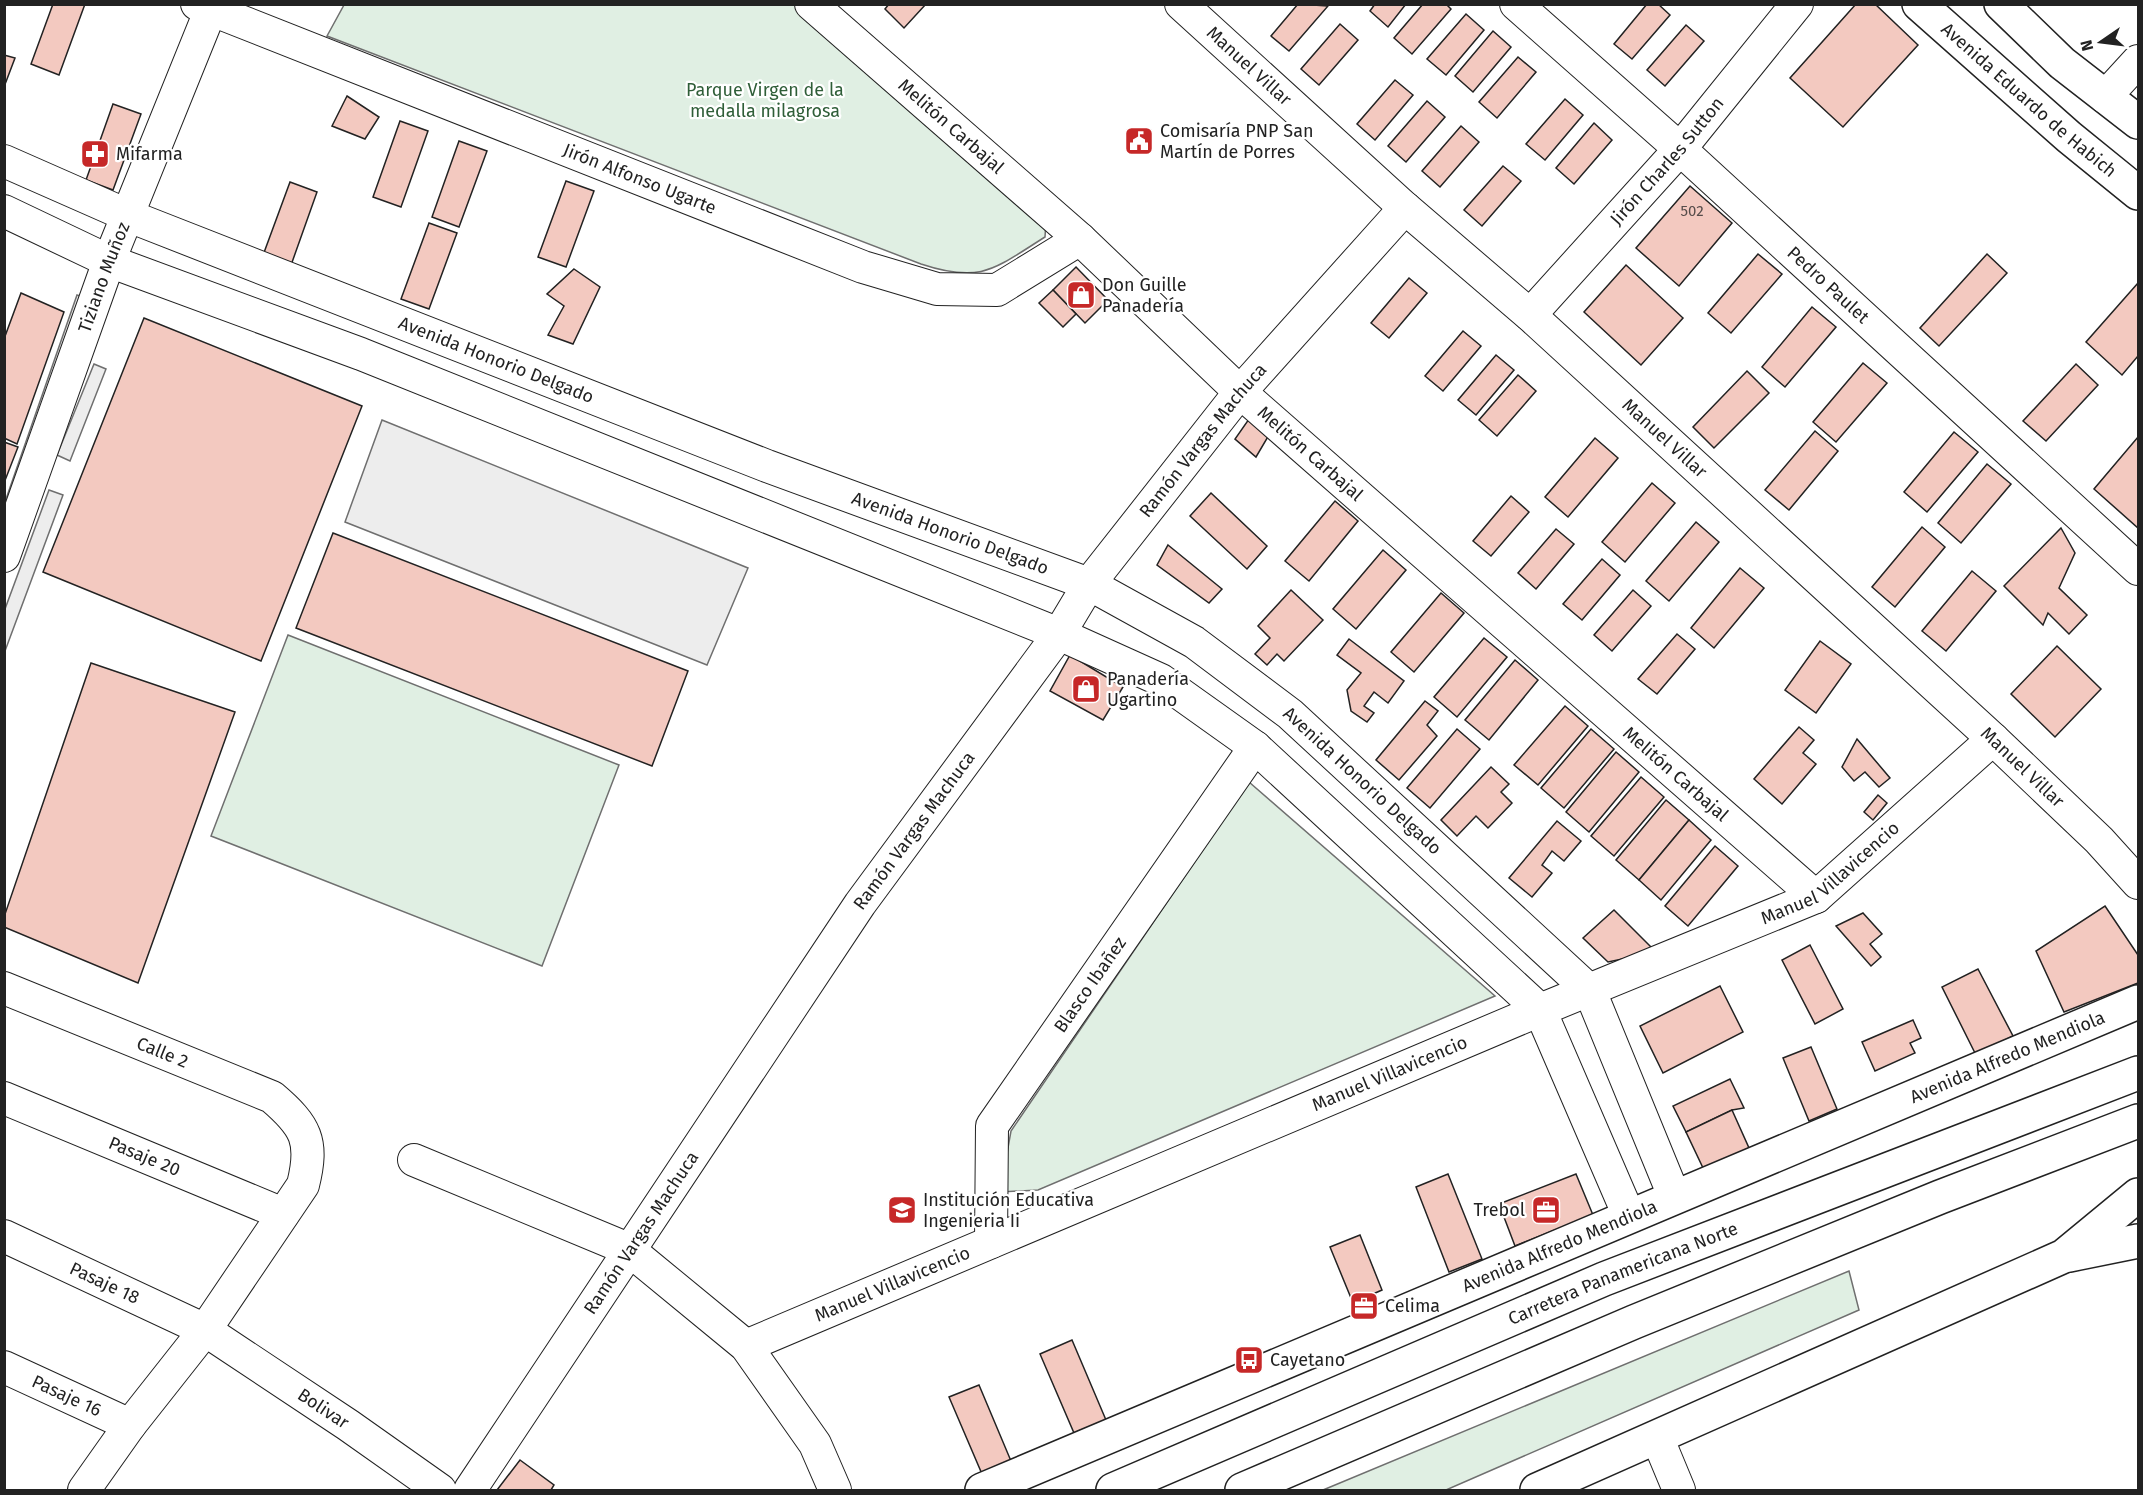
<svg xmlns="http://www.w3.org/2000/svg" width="2143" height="1495" font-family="'Fira Sans',sans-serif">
<rect width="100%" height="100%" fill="#fff"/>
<g fill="#e0efe3" stroke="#6f6f6f" stroke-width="1.5">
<path d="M344,5H801L1046,221L1045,237C994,269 981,284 921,264L327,36Z"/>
<path d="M288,635L619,765L542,966L211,836Z"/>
<path d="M1249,782L1495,996L1038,1190L1000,1192L1011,1131Z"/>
<path d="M1849,1271L1859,1310L1446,1490H1323Z"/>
</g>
<g fill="#ededed" stroke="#6f6f6f" stroke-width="1.5">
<path d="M77,295L89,299L5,540V502Z"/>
<path d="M94,364L106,369L70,461L57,455Z"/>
<path d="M382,420L748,568L707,665L345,522Z"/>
<path d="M49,490L63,495L5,651V609Z"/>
</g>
<g fill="#f3c9c0" stroke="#222" stroke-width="1.5">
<path d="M53,4H85L59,75L31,64Z"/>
<path d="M889,4H926L904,28L885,9Z"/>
<path d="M1298,4L1328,6L1289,51L1271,36Z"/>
<path d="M1375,4H1406L1388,27L1370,11Z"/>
<path d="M1423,4H1446L1451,9L1412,54L1394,38Z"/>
<path d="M1647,4H1658L1670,15L1632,59L1614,44Z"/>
<path d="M1856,4H1875L1918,45L1843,127L1790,78Z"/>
<path d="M1466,14L1484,30L1446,75L1427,59Z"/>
<path d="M1340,24L1358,40L1319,85L1301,69Z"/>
<path d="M1686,25L1704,41L1665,86L1647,70Z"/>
<path d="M1493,31L1511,47L1473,92L1455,76Z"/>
<path d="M4,55L15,58L4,87Z"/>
<path d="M1518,57L1536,72L1497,118L1479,102Z"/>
<path d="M1395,80L1413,95L1375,140L1357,124Z"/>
<path d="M347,96L379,117L365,139L332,126Z"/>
<path d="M1565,99L1583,115L1545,160L1526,144Z"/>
<path d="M1427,101L1445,117L1406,162L1388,146Z"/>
<path d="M113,104L141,114L113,190L86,180Z"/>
<path d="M400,121L428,131L401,207L373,197Z"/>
<path d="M1594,123L1612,140L1574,184L1556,168Z"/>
<path d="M1461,126L1479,142L1440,187L1422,171Z"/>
<path d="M459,141L487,151L459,227L432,217Z"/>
<path d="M1503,166L1521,181L1482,226L1464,210Z"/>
<path d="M566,181L594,191L566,267L538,257Z"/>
<path d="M290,182L317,192L290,268L262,258Z"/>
<path d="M1690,186L1732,223L1679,286L1636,248Z"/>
<path d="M429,223L457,233L429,309L401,299Z"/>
<path d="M1758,254L1782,274L1731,333L1708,313Z"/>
<path d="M1987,254L2007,273L1939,346L1920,328Z"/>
<path d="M1626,265L1683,318L1641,365L1584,312Z"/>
<path d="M1076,267L1108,300L1085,323L1053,290Z"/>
<path d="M574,269L600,287L573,344L548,335L564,306L547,294Z"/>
<path d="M1409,278L1427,293L1389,338L1371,323Z"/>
<path d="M2138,283V356L2122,375L2086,342Z"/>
<path d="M1053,290L1076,314L1063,327L1039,303Z"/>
<path d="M21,293L64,312L17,444L4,438V339Z"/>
<path d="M1812,307L1836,327L1785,387L1762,367Z"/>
<path d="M144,318L362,406L261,661L43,572Z"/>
<path d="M1463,331L1481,346L1443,391L1425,376Z"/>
<path d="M1496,355L1514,370L1476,415L1458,400Z"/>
<path d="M1863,363L1887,383L1836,442L1813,422Z"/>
<path d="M2076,364L2098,385L2046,441L2023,421Z"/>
<path d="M1747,371L1769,393L1714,448L1693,427Z"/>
<path d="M1518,375L1536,391L1497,436L1479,420Z"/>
<path d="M1249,419L1269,435L1256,457L1235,439Z"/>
<path d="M1815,431L1838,451L1789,510L1765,490Z"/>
<path d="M1954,432L1978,452L1927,512L1904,492Z"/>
<path d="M2138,437V528L2094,489Z"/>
<path d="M1595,438L1618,458L1568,517L1545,497Z"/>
<path d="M4,442L18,447L4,483Z"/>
<path d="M1987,464L2011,484L1961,543L1938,523Z"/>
<path d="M1652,483L1675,503L1625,562L1602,542Z"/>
<path d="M1211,493L1267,546L1247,569L1190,516Z"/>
<path d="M1511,496L1529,512L1491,556L1473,541Z"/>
<path d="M1335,501L1358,521L1309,581L1285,561Z"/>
<path d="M1696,522L1719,542L1669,601L1646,581Z"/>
<path d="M1922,527L1945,547L1895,607L1872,587Z"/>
<path d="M2061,528L2075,553L2059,588L2087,615L2069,634L2048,613L2043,625L2004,586Z"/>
<path d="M1556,529L1574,544L1536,589L1518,573Z"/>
<path d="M333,533L688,671L652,766L296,628Z"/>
<path d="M1168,545L1222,589L1209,603L1157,565Z"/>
<path d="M1383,550L1406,570L1356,629L1333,609Z"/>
<path d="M1602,559L1620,575L1582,620L1563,604Z"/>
<path d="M1740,568L1764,588L1714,648L1691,628Z"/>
<path d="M1972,571L1996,591L1946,651L1922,631Z"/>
<path d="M1291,590L1323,620L1284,661L1277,654L1267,665L1255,654L1270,638L1258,626Z"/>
<path d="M1633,590L1651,606L1612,651L1594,635Z"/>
<path d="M1441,593L1464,613L1414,672L1391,652Z"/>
<path d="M1677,634L1695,649L1657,694L1638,679Z"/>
<path d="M1484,638L1507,657L1457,717L1434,697Z"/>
<path d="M1349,639L1404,681L1388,703L1374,692L1364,706L1374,713L1367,722L1351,711L1347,690L1361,673L1337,655Z"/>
<path d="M1820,641L1851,664L1816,713L1785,690Z"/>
<path d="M2057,646L2101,689L2055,737L2011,694Z"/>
<path d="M1070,655L1123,687L1103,720L1050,691Z"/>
<path d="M1515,660L1538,680L1489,740L1465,720Z"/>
<path d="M91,663L235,712L138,983L4,927V917Z"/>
<path d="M1425,701L1438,711L1427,725L1437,736L1399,780L1376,760Z"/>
<path d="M1565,706L1588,726L1538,785L1514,765Z"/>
<path d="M1799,727L1814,740L1803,753L1816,764L1782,804L1754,779Z"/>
<path d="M1457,729L1480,749L1430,808L1407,788Z"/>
<path d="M1591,729L1614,749L1564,808L1541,788Z"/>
<path d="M1857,739L1890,778L1879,787L1865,772L1854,781L1842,767Z"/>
<path d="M1616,752L1639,772L1589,832L1566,812Z"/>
<path d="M1491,767L1509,784L1501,792L1512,803L1488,828L1476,816L1457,836L1441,820Z"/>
<path d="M1641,777L1664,797L1614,856L1591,836Z"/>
<path d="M1878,795L1887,803L1873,820L1864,812Z"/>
<path d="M1666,800L1689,820L1639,880L1616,860Z"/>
<path d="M1689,820L1711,840L1661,900L1639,880Z"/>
<path d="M1557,821L1581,841L1564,861L1552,851L1542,865L1552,873L1532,897L1509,878Z"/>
<path d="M1715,846L1738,866L1688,926L1665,906Z"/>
<path d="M2105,906L2138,955V983L2064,1012L2036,951Z"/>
<path d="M1614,910L1656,952L1608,962L1583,938Z"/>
<path d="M1863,913L1882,934L1870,944L1881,957L1871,966L1836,926Z"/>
<path d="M1810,945L1843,1009L1815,1024L1782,960Z"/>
<path d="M1978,969L2013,1036L1976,1055L1942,987Z"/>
<path d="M1720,986L1743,1032L1663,1073L1640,1026Z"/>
<path d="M1913,1020L1921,1038L1910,1043L1915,1053L1875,1071L1862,1042Z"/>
<path d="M1811,1047L1837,1109L1809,1121L1783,1058Z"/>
<path d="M1730,1079L1744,1108L1732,1110L1686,1132L1673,1106Z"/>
<path d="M1732,1110L1749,1148L1704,1170L1686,1132Z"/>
<path d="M1448,1174L1482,1259L1449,1272L1416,1187Z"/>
<path d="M1576,1174L1593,1215L1515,1246L1499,1204Z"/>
<path d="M1360,1235L1382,1290L1373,1294L1378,1307L1358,1315L1330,1247Z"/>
<path d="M1072,1340L1106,1420L1074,1433L1040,1354Z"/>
<path d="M979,1385L1011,1461L982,1474L949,1397Z"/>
<path d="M520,1460L554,1485L551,1490H497Z"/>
</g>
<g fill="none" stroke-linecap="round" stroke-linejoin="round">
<g stroke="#222" stroke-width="34">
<g id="minor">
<path id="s1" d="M197,4L863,267L937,289L997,290L1080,239"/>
<path id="s2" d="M811,4L1080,239L1240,392L1816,897"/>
<path id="s3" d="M1181,4L1405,208L1530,315L1993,739L2099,840L2138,883"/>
<path id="s4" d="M1516,4L1680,149L2138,569"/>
<path d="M2105,97L2138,61"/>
<path id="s5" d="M4,161L129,216L767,466L1089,584L1194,642L1290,714L1590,991L1674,1196"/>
<path d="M4,211L109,261L361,354L1059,634L1161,680L1255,747L1540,1010L1629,1216"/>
<path id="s6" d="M1530,315L1680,149L1797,4"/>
<path id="s7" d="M4,556L109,261L213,4"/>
<path id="s8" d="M4,988L272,1097C306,1126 314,1141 303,1185L205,1330L130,1425L84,1490"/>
<path id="s9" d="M4,1098L283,1214"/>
<path d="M414,1160L628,1249L746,1346L815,1444L835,1490"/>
<path id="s10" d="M4,1236L205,1330L348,1425L440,1490"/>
<path id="s11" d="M991,1242L992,1126L1255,747"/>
<path id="s12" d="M746,1346L1540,1010L1816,897L1993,739"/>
<path id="s13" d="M4,1367L130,1425"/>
<path d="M1657,1437L1679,1490"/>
<path id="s14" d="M470,1490L860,904L1059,634L1089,584L1240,392L1405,208"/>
</g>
</g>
<g stroke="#222" stroke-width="36">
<g id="major">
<path id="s15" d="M1919,4L2069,137L2138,193"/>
<path d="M2001,4L2062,63L2138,122"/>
<path d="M2069,1255L2138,1241"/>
<path id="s16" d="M982,1490L2138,1002"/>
<path d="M1537,1490L2064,1256L2138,1195"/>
</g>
</g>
<g stroke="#222" stroke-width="36">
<g id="highway">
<path id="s17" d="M1113,1490L1604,1279L2138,1073"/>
<path d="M1242,1490L1634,1322L1940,1197L2138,1121"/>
</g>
</g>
<use href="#minor" stroke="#fff" stroke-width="32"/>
<use href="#major" stroke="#fff" stroke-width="33"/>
<use href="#highway" stroke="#fff" stroke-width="33"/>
</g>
<defs>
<g id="civic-square" transform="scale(1.5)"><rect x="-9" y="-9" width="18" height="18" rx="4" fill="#c62828" stroke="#fff"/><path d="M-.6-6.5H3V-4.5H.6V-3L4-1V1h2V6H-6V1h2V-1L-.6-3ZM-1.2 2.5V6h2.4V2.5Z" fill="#fff"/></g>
<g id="pharmacy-square" transform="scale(1.5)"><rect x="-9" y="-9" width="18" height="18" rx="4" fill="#c62828" stroke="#fff"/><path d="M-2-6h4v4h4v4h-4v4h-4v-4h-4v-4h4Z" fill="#fff"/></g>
<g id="shop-square" transform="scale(1.5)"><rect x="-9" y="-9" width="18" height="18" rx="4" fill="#c62828" stroke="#fff"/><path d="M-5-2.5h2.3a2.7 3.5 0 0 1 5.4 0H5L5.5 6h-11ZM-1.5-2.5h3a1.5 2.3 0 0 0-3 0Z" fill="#fff"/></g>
<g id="school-square" transform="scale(1.5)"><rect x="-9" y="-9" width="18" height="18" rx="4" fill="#c62828" stroke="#fff"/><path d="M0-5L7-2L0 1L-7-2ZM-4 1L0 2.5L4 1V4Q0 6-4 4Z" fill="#fff"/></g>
<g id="office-square" transform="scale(1.5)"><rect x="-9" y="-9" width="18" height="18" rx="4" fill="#c62828" stroke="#fff"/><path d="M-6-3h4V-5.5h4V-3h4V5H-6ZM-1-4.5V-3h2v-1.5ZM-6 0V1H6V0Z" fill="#fff"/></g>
<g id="bus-square" transform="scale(1.5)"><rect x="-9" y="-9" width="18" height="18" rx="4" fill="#c62828" stroke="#fff"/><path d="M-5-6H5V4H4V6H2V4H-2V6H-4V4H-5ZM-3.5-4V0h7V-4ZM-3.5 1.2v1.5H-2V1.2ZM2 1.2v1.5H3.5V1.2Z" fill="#fff"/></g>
</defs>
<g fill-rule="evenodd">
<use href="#civic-square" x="1139" y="141"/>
<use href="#pharmacy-square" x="95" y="154"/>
<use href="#shop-square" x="1081" y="295"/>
<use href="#shop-square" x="1086" y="689"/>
<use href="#school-square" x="902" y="1210"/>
<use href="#office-square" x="1546" y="1210"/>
<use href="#office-square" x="1364" y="1306"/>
<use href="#bus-square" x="1249" y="1360"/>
</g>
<g text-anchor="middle" stroke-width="4.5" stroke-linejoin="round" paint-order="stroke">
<g font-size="15" fill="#564c4a">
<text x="1692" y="216">502</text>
</g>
<g font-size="18" fill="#222" stroke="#fff">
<text dy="6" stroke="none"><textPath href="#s3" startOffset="92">Manuel Villar</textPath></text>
<text dy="6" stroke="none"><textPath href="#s15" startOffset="146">Avenida Eduardo de Habich</textPath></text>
<text dy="6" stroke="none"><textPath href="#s2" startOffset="186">Melitón Carbajal</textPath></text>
<text dy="6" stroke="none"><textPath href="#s6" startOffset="206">Jirón Charles Sutton</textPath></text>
<text dy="6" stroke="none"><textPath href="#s1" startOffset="476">Jirón Alfonso Ugarte</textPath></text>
<text dy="6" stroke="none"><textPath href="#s7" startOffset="296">Tiziano Muñoz</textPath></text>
<text dy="6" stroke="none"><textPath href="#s4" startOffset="420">Pedro Paulet</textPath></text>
<text dy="6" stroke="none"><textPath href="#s5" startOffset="531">Avenida Honorio Delgado</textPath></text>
<text dy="6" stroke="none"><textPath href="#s3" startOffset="650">Manuel Villar</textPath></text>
<text dy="6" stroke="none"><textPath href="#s14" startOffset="1281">Ramón Vargas Machuca</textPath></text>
<text dy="6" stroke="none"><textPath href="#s2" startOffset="672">Melitón Carbajal</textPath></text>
<text dy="6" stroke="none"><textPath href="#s5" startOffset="1017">Avenida Honorio Delgado</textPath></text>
<text dy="6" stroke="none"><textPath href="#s3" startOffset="1136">Manuel Villar</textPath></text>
<text dy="6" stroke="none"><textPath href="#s2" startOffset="1158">Melitón Carbajal</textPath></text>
<text dy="6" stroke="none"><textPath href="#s5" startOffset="1503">Avenida Honorio Delgado</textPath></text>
<text dy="6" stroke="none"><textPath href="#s14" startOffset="795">Ramón Vargas Machuca</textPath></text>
<text dy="6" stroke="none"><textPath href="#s12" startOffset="1185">Manuel Villavicencio</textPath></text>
<text dy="6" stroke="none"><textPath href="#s11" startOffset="288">Blasco Ibañez</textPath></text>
<text dy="6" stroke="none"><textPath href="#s8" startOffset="171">Calle 2</textPath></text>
<text dy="6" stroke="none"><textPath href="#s16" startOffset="1113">Avenida Alfredo Mendiola</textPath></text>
<text dy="6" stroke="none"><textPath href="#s12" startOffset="699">Manuel Villavicencio</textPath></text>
<text dy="6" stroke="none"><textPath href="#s9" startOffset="152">Pasaje 20</textPath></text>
<text dy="6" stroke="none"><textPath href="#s14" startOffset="309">Ramón Vargas Machuca</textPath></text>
<text dy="6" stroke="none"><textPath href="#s16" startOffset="627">Avenida Alfredo Mendiola</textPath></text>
<text dy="6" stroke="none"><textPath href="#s17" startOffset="554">Carretera Panamericana Norte</textPath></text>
<text dy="6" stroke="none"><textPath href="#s10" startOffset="111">Pasaje 18</textPath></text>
<text dy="6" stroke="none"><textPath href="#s12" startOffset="159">Manuel Villavicencio</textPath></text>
<text dy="6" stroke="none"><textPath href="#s13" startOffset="69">Pasaje 16</textPath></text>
<text dy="6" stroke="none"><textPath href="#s10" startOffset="364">Bolivar</textPath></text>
</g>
<g font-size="18" fill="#2f5e38" stroke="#fff">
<text x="765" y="96">Parque Virgen de la<tspan x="765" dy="21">medalla milagrosa</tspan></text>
</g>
<g font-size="18" fill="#222" stroke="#fff" text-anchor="start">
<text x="1160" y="137">Comisaría PNP San<tspan x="1160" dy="21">Martín de Porres</tspan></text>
<text x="116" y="160">Mifarma</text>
<text x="1102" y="291">Don Guille<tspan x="1102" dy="21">Panadería</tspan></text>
<text x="1107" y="685">Panadería<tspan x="1107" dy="21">Ugartino</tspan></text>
<text x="923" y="1206">Institución Educativa<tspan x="923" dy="21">Ingenieria Ii</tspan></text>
<text x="1525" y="1216" text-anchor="end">Trebol</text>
<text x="1385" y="1312">Celima</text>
<text x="1270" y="1366">Cayetano</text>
</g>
</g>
<rect width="2143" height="1495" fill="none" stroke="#222222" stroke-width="12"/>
<g transform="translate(2101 42) rotate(256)" stroke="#ffffff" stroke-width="4.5" paint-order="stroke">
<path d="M0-4.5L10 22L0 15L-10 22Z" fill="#222222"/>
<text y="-9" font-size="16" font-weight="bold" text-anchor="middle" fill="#222222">N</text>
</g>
</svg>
